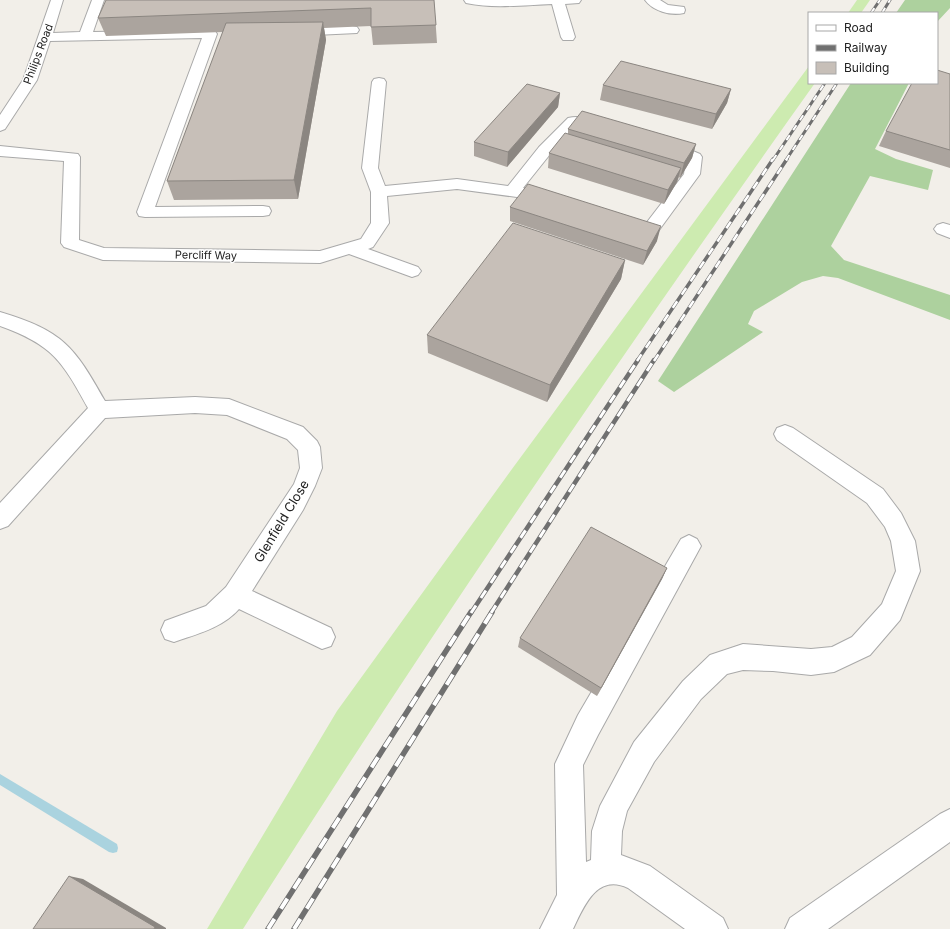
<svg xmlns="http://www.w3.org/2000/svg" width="950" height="929" font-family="Inter,sans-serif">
<rect width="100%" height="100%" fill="#f2efe9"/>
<g fill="#cdebb0">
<path d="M857,0H870L861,13H848Z"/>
<path d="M809,66V83H815C618,360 425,641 243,929H207L337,711L512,469Z"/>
</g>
<g fill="#add19e">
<path d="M905,0H950V8L937,22V13H896Z"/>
<path d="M851,83H909L875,149L896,159L933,170L928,190L870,176L831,246L844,260L950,295V320L838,278L823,276L802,282L754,311L748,324L763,332L674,392L658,381Z"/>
</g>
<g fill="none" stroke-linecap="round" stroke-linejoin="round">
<path fill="#aad3df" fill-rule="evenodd" d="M0,774L117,844L118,848L117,852L113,853L109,852L0,785Z"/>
<g stroke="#a9a9a9" stroke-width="2">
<g id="minor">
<path d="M51,0H63L53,33L80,32L92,0H104L93,32L210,30L215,31L217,34L155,207L263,206L269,207L271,211L269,215L263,216L145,217L139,216L137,212L202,38L50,41L37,80L5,129L0,131V115L23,80Z"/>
<path d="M464,0H581L579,3L565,4L575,37L573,40H563L561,37L552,4C524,5 493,9 466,3Z"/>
<path d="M645,0H660L668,5L684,7L685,10L684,13C670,16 653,11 645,0Z"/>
<path d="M352,26L357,27L359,30L357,33L294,36L289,35L287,32L289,29L294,28Z"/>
<path d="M379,78L384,79L386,82L378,168L385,186L457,179L508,186L539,147L568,118C581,115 595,120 608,123L611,126L608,129L603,131L577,126L551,153L523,188L556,197L558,201L556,205L550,206L524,198L457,189L387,196L389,223L373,247L368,249L418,267L421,271L418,275L412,277L349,254L320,263L103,260L64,247L61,243L64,161L0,156V146L78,154L80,157L79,240L104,248L320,251L361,239L371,223V192L362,168L372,82L374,79Z"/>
<path d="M664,139L700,154L702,157L700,174L654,237C645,239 628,235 622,227L625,223L631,221L644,226L684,174L686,159L659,147L656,144L659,141Z"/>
<path d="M943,223L950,225V238L937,233L934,229L937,225Z"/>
<path d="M0,312C63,331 74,346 105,401L195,397L229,399L303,427L317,441L320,447L322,468L315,486L303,510L252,591L331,628L335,637L331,646L322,649L239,609C222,628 197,634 174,642L165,639L161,630L165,621L206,606L226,587L294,484L300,468L298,450L287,439L227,415L195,413L105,418L8,526L0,529V503L88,408C62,361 53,345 0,326Z"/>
<path d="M785,425L793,428L883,489L901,513L915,541L920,571L900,620L870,655L834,672L811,675L773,671L743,670L727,674L701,699L654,762L627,811L622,831L621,855L650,866L723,918L728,929H685L628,888C597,873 584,906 573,929H540L557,895L555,764L578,715L681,539L689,535L697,539L701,546L598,735L583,765L586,862L591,860L592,831L600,806L634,742L683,681L710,655L743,644L811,649L832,647L852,637L882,604L896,571L891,541L885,527L867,503L777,440L774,434L777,428Z"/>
<path d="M950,809V842L828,929H785L790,918L940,814Z"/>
</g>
</g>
<use href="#minor" fill="#fff" fill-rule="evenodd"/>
<g stroke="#707070" stroke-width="3">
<g id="rail-far3">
<path d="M871,13L880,0"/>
<path d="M882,13L890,0"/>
<path d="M773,160L825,83"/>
<path d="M786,160L837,83"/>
</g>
</g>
<g stroke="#707070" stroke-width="3.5">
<g id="rail-far2">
<path d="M637,361L773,159"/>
<path d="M654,361L787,159"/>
</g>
</g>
<g stroke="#707070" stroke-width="4.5">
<g id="rail-far1">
<path d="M471,613L638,360"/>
<path d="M491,613L654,360"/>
</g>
</g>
<g stroke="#707070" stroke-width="5.5">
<g id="rail">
<path d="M268,929L471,612"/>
<path d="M294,929L492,612"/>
</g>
</g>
<use href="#rail-far3" stroke="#fff" stroke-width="2" stroke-dasharray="6" stroke-linecap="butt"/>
<use href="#rail-far2" stroke="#fff" stroke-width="2.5" stroke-dasharray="8" stroke-linecap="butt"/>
<use href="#rail-far1" stroke="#fff" stroke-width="3" stroke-dasharray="9" stroke-linecap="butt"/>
<use href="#rail" stroke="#fff" stroke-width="4" stroke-dasharray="12" stroke-linecap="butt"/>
</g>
<g fill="#aba49e">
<path d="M434,0L437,43L373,45L371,26L324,28L326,40L298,199L174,200L167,181L223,32L106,36L98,18Z"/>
<path d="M950,74V168L879,146L886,131Z"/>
<path d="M603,85L731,89L727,103L712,129L600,100Z"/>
<path d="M560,93L558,107L507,167L474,156V142Z"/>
<path d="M568,129L696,144L692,158L680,178L679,177L677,182L664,204L548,168L549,153L568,134Z"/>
<path d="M510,207L657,241L643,265L510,221Z"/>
<path d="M625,260L621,279L547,402L428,353L427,335Z"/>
<path d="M667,568L662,579L597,696L518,647L520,638Z"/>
</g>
<g fill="#8b8681">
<path d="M323,22L326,40L298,199L294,180Z"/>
<path d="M731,89L727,103L712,129L716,114Z"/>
<path d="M560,93L558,107L507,167L508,152Z"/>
<path d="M696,144L692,158L680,178L684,163Z"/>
<path d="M681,168L677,182L664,204L668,190Z"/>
<path d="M661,226L657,241L643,265L647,251Z"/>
<path d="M625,260L621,279L547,402L550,385Z"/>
<path d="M667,568L662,579L597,696L601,688Z"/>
<path d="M69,876L83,879L166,928V929H154Z"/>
</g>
<g fill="#c7bfb8" stroke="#8b8681">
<path d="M106,0H434L436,25L371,27V8L98,18Z"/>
<path d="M323,22L294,180L167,181L226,23Z"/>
<path d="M621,61L731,89L716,114L603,85Z"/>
<path d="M937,70L950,74V150L886,131L912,83H937Z"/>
<path d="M527,84L560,93L508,152L474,142Z"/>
<path d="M582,111L696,144L684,163L568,129Z"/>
<path d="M565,133L681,168L668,190L549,153Z"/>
<path d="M528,184L661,226L647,251L510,207Z"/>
<path d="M513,223L625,260L550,385L427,335Z"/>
<path d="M591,527L667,568L601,688L520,638Z"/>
<path d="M69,876L155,927L154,929H33Z"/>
</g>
<g text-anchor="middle" stroke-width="3" stroke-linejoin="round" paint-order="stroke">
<g font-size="11" fill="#222" stroke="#fff">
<text transform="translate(38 54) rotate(-69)" y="4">Philips Road</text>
<text transform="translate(206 255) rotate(1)" y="4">Percliff Way</text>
</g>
<g font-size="13" fill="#222" stroke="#fff">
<text transform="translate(281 521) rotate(-59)" y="5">Glenfield Close</text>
</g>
</g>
<rect x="808" y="12" width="130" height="72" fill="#ffffff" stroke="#a7a7a7"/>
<rect x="816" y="25" width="20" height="6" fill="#ffffff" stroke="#a7a7a7"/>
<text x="844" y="32" font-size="12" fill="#222222">Road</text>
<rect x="816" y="45" width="20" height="6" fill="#707070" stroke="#a7a7a7"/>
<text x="844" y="52" font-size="12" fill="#222222">Railway</text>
<rect x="816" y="62" width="20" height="12" fill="#c7bfb8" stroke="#a7a7a7"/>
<text x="844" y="72" font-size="12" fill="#222222">Building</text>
</svg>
